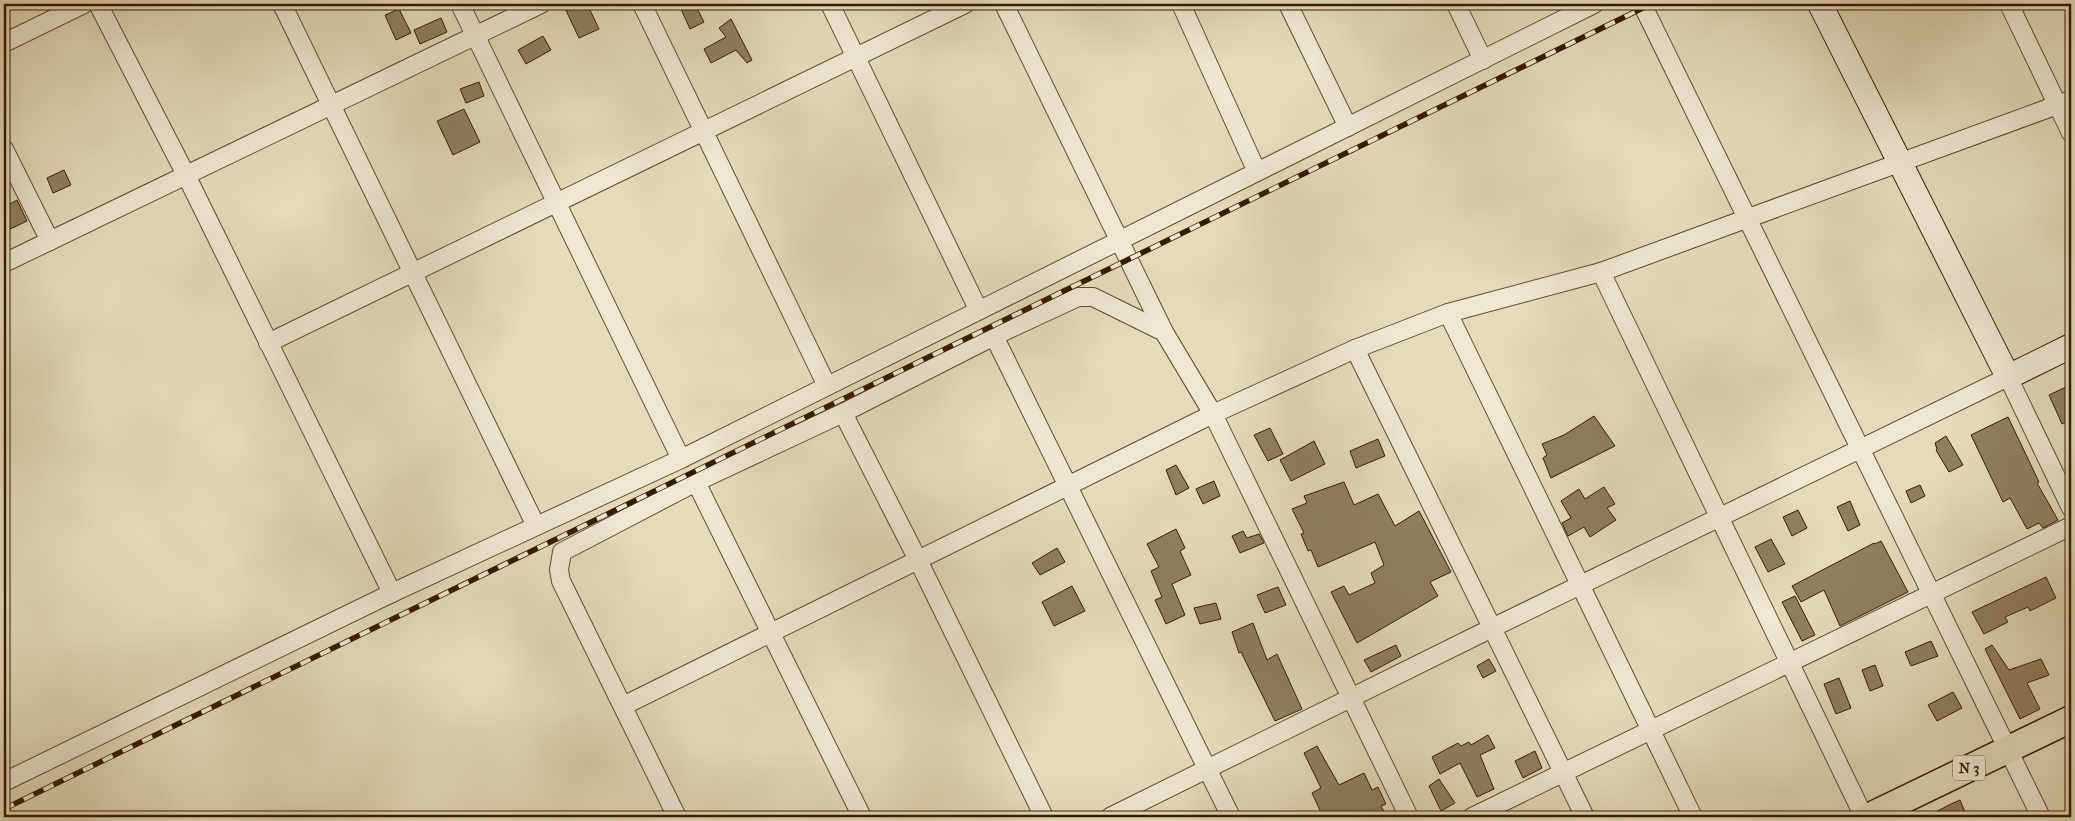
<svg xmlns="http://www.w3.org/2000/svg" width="2075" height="821" font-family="'IM FELL French Canon',serif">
<rect width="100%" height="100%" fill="#e5dbbb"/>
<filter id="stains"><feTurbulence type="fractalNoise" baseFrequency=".004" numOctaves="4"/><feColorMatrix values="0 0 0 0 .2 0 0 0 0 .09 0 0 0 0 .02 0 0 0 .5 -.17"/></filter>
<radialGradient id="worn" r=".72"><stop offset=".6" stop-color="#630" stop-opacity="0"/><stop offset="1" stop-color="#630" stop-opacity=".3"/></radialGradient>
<g fill="#917e61" stroke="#361a00">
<path d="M563,4H587L599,29L579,38Z"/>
<path d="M692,4H695L704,22L690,29L681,9Z"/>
<path d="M399,9L411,33L396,40L385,15Z"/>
<path d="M441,18L447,32L420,44L414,30Z"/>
<path d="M731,19L752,60L747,63L736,50L711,63L704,49L726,37L719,28Z"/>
<path d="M543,36L551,50L526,64L518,50Z"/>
<path d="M479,82L484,96L466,103L460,89Z"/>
<path d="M464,109L480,142L453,155L437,121Z"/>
<path d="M64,170L71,185L53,193L47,178Z"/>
<path d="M17,200L27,221L4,232V207Z"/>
<path d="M2066,387L2071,398V420L2062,424L2049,395Z"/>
<path d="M1594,416L1615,446L1551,478L1543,458L1547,455L1542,444L1564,435Z"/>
<path d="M2008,417L2039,482L2037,483L2058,520L2043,528L2039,523L2027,529L2010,498L2003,502L1971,435Z"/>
<path d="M1270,428L1283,454L1268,461L1254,435Z"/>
<path d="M1946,436L1963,465L1949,472L1936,450L1937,449L1935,443Z"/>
<path d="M1378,439L1385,456L1356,468L1350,451Z"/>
<path d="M1314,441L1325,464L1291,481L1280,460Z"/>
<path d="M1176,465L1189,488L1176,495L1166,470Z"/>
<path d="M1214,481L1220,496L1203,504L1196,489Z"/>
<path d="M1344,482L1354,505L1378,494L1395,526L1419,511L1451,572L1430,582L1438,596L1357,643L1331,592L1344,586L1349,595L1375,583L1371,573L1384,565L1375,542L1318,567L1311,550L1308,551L1301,534L1304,533L1292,509L1307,503L1304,496Z"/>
<path d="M1920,485L1925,496L1911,503L1906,491Z"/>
<path d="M1604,487L1615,504L1607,508L1616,520L1590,537L1584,527L1568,536L1562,523L1571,518L1561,501L1579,489L1585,499Z"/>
<path d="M1850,501L1860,525L1848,531L1837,507Z"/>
<path d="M1798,510L1807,528L1792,536L1783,517Z"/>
<path d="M1176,529L1185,548L1180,551L1191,575L1172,584L1185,615L1166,624L1155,600L1162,597L1151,571L1159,567L1147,544Z"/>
<path d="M1243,531L1247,538L1259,534L1264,543L1240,553L1232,536Z"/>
<path d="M1771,539L1785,564L1768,572L1755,547Z"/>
<path d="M1881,541L1908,592L1840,626L1824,590L1801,602L1792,586L1874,543L1875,544Z"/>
<path d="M1057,548L1065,562L1040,575L1032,563Z"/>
<path d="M2046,577L2056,598L2030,611L2028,607L2005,617L2008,622L1984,634L1972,612Z"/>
<path d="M1072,586L1085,611L1054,626L1042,602Z"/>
<path d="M1278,587L1286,605L1265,613L1257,595Z"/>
<path d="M1795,596L1815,635L1802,641L1782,602Z"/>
<path d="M1216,603L1221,619L1200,624L1194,608Z"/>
<path d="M1253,623L1267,660L1277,654L1302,709L1275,721L1241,652L1239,653L1232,632Z"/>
<path d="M1931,641L1938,656L1911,666L1905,652Z"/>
<path d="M1396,645L1401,656L1371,672L1364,660Z"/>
<path d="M1992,645L2009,670L2041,659L2049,675L2027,683L2040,709L2020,719L1985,649Z"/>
<path d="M1489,659L1496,671L1483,678L1477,666Z"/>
<path d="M1875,665L1883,686L1870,691L1862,670Z"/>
<path d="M1839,678L1851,708L1836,714L1824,684Z"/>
<path d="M1953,692L1962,708L1937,721L1928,705Z"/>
<path d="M1488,735L1495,748L1480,755L1494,789L1477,797L1460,763L1440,774L1432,757L1458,743L1461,746L1469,742L1471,745Z"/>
<path d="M1317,746L1339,785L1364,773L1372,790L1378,787L1386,804L1381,806L1387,817H1323L1312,793L1321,788L1304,753Z"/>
<path d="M1535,751L1542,768L1523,778L1515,761Z"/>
<path d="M1439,779L1455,803L1441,811L1429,786Z"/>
<path d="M1960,800L1967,817H1926L1949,805Z"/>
</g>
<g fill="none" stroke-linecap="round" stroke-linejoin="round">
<g stroke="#624a2f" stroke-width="20">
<g id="street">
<path d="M98,4L186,175L392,593"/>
<path d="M282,4L536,526"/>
<path d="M460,4L681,459"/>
<path d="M642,4L827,386"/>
<path d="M830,4L978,309"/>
<path d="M1004,4L1164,332"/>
<path d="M1181,4L1257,172"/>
<path d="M1288,4L1348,127"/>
<path d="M1456,4L1483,60"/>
<path d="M1642,4L2041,817"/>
<path d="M2009,4L2071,133"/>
<path d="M4,43L84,4"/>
<path d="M4,149L50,241"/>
<path d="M4,263L541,4"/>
<path d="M1601,272L1864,817"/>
<path d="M1448,313L1693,817"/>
<path d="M994,336L1231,817"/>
<path d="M268,343L965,4"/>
<path d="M1355,349L1585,817"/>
<path d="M843,413L918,560L1044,817"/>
<path d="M696,482L862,817"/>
<path d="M623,706L1213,414L1355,349L1448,313L1601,272L2071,100"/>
<path d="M4,782L392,593L681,459L1594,4"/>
<path d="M677,817L561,581L559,570L562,552L696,482L843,413L994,336L1078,297H1093L1164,332L1213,414L1409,817"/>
<path d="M1110,817L1492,628L2008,377L2071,508"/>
<path d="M1472,817L2071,526"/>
</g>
</g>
<g stroke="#361a00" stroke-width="26">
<path id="secondary" d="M1820,4L2008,377L2071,346"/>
</g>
<g stroke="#361a00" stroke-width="29">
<path id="primary" d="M1868,817L2071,719"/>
</g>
<use href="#street" stroke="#eee8d3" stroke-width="18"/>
<use href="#secondary" stroke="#eee8d3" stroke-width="24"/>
<use href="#primary" stroke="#e5dbbb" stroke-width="26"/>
<g stroke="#361a00" stroke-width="5.5">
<path id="rail" d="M4,809L1651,4"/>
</g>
<use href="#rail" stroke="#eee8d3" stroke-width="4" stroke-dasharray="11" stroke-linecap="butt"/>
</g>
<g text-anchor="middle" stroke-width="5" stroke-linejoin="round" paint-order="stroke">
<rect fill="#eee8d3" stroke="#6d583f" stroke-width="1" x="1953" y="755.5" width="32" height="25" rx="4"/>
<g font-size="15" font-weight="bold" fill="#361a00">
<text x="1969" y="773">N 3</text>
</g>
</g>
<rect width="2075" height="821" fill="none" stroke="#e5dbbb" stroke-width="20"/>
<rect x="5" y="5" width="2065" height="811" fill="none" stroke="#361a00" stroke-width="2.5"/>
<rect x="10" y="10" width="2055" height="801" fill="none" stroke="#361a00"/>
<rect width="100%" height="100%" filter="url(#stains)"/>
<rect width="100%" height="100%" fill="url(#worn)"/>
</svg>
